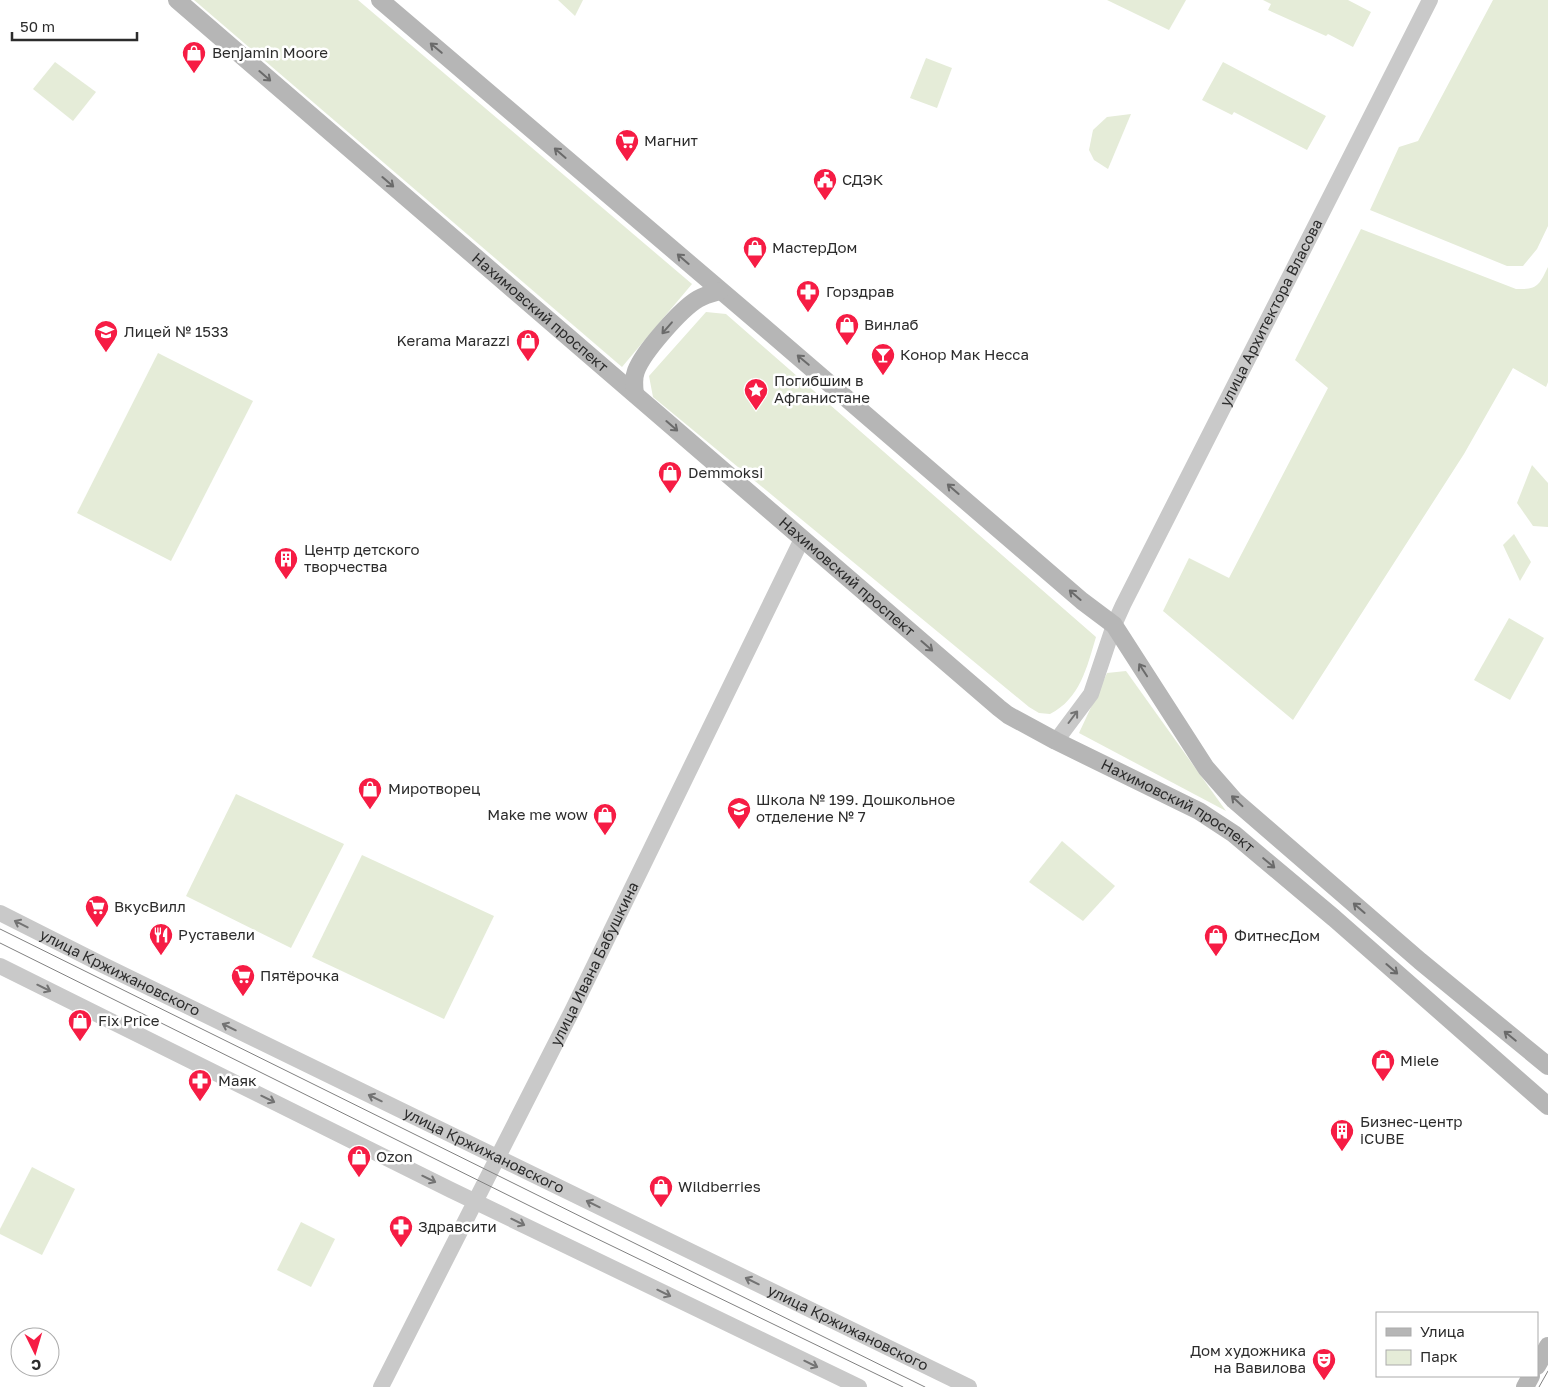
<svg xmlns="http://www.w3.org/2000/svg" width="1548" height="1387" font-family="'Golos Text',sans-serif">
<rect width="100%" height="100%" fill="#fff"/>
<g fill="#e5ecd8">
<path d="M194,0H358L692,284L622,367Z"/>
<path d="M558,0H583L575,16Z"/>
<path d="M1107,0H1186L1169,30Z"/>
<path d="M1263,0H1348L1371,12L1353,47L1328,34L1326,36L1268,10L1271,4Z"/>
<path d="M1493,0H1548V226L1537,249L1523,266H1507L1370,210L1399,147L1418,141Z"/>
<path d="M926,58L952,68L937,108L910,98Z"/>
<path d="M55,62L96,92L73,121L33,89Z"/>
<path d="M1223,62L1326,116L1307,150L1234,112L1232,115L1202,100Z"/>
<path d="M1131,114L1108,169L1094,160L1089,150L1093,130L1107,117Z"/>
<path d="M1361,229L1516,289C1538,290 1539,285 1548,267V382L1546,387L1513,368L1464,454L1293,720L1163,611L1189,558L1229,578L1328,388L1295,360Z"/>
<path d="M706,312L726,314L1096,637C1087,667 1080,699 1050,714L1039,713L1029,707L653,397L649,376Z"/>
<path d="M158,353L253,401L171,561L77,513Z"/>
<path d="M1532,465L1548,483V527L1533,526L1517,503Z"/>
<path d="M1514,534L1531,562L1520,581L1503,545Z"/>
<path d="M1509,618L1544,638L1510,700L1474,680Z"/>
<path d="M1126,671L1226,811L1079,733L1107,673Z"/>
<path d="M236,794L344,844L291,948L186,896Z"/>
<path d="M1062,841L1115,886L1083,921L1029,882Z"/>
<path d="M362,855L494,916L444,1019L312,957Z"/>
<path d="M32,1167L75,1189L42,1255L0,1234V1229Z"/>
<path d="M301,1222L335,1239L311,1287L277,1270Z"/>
</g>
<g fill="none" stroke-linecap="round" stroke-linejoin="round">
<g stroke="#c9c9c9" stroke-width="16">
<path id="s1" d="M1056,741L1091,694L1114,625L1123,605L1430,0"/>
<path id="s2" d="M0,913L103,965L969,1387"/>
<path d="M0,966L451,1190L859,1387"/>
<path id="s3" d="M381,1387L572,1011L802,539"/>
</g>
<g stroke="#b6b6b6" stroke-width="18">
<path id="s4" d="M177,0L999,708L1008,715L1056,741L1199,811L1234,834L1334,918L1548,1106"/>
<path d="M380,0C615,200 849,399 1082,601L1114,625L1206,768L1234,800L1420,961L1548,1066"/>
<path d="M635,394C634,386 633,379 636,371C643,352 681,309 698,299C705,295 713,293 720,291"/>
<path d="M1537,1366L1548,1346"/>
<path d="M1525,1387L1531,1376"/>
</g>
<g stroke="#818181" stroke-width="1">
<path d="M0,929L925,1387"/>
<path d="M0,943L546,1214L903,1387"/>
<path d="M1539,1387L1548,1371"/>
</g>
</g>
<defs><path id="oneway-shaft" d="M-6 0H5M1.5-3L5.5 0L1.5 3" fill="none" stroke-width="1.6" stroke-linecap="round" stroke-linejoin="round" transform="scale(1.25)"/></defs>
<g stroke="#6a6a6a">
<use href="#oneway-shaft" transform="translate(436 48) rotate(-140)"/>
<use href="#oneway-shaft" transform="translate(265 76) rotate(41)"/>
<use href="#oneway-shaft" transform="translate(560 153) rotate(-139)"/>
<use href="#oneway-shaft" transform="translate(388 182) rotate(41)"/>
<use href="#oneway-shaft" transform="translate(683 259) rotate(-139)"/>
<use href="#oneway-shaft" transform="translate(667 328) rotate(131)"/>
<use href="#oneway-shaft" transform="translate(803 360) rotate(-140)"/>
<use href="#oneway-shaft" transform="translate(672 426) rotate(41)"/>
<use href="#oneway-shaft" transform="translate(953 489) rotate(-139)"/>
<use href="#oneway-shaft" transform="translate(1075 595) rotate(-139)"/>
<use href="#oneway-shaft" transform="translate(927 646) rotate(41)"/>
<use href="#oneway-shaft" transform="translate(1143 670) rotate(-123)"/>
<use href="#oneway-shaft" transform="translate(1237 801) rotate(-137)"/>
<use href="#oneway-shaft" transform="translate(1269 863) rotate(40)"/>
<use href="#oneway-shaft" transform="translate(1359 908) rotate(-139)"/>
<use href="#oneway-shaft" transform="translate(1392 969) rotate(41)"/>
<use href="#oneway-shaft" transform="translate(1510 1036) rotate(-141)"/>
</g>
<g stroke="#737373">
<use href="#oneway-shaft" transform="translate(1073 717) rotate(-53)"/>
<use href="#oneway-shaft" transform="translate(21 924) rotate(-153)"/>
<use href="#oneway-shaft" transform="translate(44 988) rotate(26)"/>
<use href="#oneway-shaft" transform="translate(229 1027) rotate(-154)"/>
<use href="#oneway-shaft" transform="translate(375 1098) rotate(-154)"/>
<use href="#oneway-shaft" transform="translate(268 1099) rotate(26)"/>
<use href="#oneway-shaft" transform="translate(429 1179) rotate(26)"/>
<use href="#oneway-shaft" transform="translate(593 1204) rotate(-154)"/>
<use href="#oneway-shaft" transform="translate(518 1222) rotate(26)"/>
<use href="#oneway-shaft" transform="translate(752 1281) rotate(-154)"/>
<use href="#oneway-shaft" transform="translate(664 1293) rotate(26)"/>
<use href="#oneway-shaft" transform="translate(811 1364) rotate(26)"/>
</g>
<defs>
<g id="shop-pin" transform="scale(1.25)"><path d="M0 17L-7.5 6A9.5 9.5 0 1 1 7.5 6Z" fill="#f61c44" stroke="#fff"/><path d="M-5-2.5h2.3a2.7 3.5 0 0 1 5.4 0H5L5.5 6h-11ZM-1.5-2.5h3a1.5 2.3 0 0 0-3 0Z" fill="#fff"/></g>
<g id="supermarket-pin" transform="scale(1.25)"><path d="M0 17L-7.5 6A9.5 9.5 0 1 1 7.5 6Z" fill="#f61c44" stroke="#fff"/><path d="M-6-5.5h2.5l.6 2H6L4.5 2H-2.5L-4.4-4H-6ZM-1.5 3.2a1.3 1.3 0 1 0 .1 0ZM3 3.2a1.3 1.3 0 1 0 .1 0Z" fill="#fff"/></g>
<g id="civic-pin" transform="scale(1.25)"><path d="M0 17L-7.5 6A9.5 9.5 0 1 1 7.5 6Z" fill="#f61c44" stroke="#fff"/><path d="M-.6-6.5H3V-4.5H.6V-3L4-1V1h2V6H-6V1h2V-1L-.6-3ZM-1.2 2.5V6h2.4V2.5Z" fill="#fff"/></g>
<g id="pharmacy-pin" transform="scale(1.25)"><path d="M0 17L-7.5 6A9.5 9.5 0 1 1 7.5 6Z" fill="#f61c44" stroke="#fff"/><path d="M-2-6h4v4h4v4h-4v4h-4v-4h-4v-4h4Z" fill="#fff"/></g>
<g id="school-pin" transform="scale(1.25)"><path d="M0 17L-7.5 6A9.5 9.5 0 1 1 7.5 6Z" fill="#f61c44" stroke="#fff"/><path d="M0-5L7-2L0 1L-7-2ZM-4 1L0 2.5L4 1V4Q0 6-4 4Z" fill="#fff"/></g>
<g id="bar-pin" transform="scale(1.25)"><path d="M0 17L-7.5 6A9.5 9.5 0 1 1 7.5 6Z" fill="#f61c44" stroke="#fff"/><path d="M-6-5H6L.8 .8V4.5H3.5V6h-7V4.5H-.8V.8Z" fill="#fff"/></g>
<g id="sight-pin" transform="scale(1.25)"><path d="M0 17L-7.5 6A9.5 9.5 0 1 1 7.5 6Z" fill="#f61c44" stroke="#fff"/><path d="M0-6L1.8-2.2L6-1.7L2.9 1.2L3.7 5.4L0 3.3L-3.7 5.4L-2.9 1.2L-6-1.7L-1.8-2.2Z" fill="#fff"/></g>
<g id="building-pin" transform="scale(1.25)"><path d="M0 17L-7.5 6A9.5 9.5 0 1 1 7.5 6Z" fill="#f61c44" stroke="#fff"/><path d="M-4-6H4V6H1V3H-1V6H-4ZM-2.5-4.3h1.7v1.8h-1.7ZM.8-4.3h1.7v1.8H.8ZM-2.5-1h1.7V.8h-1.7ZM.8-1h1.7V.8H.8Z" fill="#fff"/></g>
<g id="restaurant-pin" transform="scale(1.25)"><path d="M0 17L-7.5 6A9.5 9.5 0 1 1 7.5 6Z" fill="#f61c44" stroke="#fff"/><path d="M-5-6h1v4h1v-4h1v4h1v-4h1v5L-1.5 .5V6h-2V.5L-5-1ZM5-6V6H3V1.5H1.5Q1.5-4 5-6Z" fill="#fff"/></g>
<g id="theatre-pin" transform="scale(1.25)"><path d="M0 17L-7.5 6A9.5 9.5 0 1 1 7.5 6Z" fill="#f61c44" stroke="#fff"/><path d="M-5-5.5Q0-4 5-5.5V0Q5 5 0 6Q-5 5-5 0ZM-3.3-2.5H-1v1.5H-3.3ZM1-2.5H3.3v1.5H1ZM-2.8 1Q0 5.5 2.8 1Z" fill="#fff"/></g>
</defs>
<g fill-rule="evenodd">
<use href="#shop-pin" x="194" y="53"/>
<use href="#supermarket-pin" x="627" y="141"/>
<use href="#civic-pin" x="825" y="180"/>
<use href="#shop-pin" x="755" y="248"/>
<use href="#pharmacy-pin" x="808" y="292"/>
<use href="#shop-pin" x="847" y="325"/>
<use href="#school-pin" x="106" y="332"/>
<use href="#shop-pin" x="528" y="341"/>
<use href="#bar-pin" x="883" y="355"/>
<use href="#sight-pin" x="756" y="390"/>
<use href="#shop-pin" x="670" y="473"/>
<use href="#building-pin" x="286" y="559"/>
<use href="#shop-pin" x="370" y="789"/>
<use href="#school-pin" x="739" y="809"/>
<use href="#shop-pin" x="605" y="815"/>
<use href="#supermarket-pin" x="97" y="907"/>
<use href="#restaurant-pin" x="161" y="935"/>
<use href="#shop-pin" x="1216" y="936"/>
<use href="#supermarket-pin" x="243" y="976"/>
<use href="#shop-pin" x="80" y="1021"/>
<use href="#shop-pin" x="1383" y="1061"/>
<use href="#pharmacy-pin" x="200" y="1081"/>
<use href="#building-pin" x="1342" y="1131"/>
<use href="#shop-pin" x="359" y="1157"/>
<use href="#shop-pin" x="661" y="1187"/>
<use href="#pharmacy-pin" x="401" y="1227"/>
<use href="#theatre-pin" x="1324" y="1360"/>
</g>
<g text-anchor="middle" stroke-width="5" stroke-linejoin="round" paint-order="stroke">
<g font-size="15" fill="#2c2c2c" stroke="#fff" text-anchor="start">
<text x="212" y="58">Benjamin Moore</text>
<text x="644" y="146">Магнит</text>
<text x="842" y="185">СДЭК</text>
<text x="772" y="253">МастерДом</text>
<text x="826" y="297">Горздрав</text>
<text x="864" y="330">Винлаб</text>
<text x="124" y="337">Лицей № 1533</text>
<text x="510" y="346" text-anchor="end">Kerama Marazzi</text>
<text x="900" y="360">Конор Мак Несса</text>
<text x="774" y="386">Погибшим в<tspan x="774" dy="17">Афганистане</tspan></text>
<text x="688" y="478">Demmoksi</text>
<text x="304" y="555">Центр детского<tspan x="304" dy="17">творчества</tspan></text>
<text x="388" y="794">Миротворец</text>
<text x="756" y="805">Школа № 199. Дошкольное<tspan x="756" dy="17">отделение № 7</tspan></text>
<text x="588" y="820" text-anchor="end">Make me wow</text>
<text x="114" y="912">ВкусВилл</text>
<text x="178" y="940">Руставели</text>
<text x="1234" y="941">ФитнесДом</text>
<text x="260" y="981">Пятёрочка</text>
<text x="98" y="1026">Fix Price</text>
<text x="1400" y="1066">Miele</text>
<text x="218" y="1086">Маяк</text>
<text x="1360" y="1127">Бизнес-центр<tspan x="1360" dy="17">iCUBE</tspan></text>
<text x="376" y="1162">Ozon</text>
<text x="678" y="1192">Wildberries</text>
<text x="418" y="1232">Здравсити</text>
<text x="1306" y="1356" text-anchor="end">Дом художника<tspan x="1306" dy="17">на Вавилова</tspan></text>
</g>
<g font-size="15" fill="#2c2c2c" stroke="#fff">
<text dy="5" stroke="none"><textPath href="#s4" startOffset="479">Нахимовский проспект</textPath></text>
<text dy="5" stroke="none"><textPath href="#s1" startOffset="481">улица Архитектора Власова</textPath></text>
<text dy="5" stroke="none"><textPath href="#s4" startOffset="884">Нахимовский проспект</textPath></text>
<text dy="5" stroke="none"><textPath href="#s4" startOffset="1289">Нахимовский проспект</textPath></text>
<text dy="5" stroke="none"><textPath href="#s3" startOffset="474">улица Ивана Бабушкина</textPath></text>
<text dy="5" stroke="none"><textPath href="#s2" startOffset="134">улица Кржижановского</textPath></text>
<text dy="5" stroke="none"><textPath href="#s2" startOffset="539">улица Кржижановского</textPath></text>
<text dy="5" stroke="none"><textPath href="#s2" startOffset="944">улица Кржижановского</textPath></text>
</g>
</g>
<rect x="1376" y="1312" width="162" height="65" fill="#ffffff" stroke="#ababab"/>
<rect x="1386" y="1328" width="25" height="8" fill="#b6b6b6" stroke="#ababab"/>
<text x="1420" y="1337" font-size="15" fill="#2c2c2c">Улица</text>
<rect x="1386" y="1350" width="25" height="15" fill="#e5ecd8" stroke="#ababab"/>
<text x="1420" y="1362" font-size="15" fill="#2c2c2c">Парк</text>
<g transform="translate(35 1352) rotate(175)"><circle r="24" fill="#ffffff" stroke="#ababab"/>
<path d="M0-4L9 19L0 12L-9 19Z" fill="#f61c44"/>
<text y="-8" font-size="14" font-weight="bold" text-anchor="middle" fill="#2c2c2c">С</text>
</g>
<path d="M12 32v8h125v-8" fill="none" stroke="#2c2c2c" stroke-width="2.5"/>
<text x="20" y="32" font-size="15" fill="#2c2c2c" stroke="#ffffff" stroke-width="4" paint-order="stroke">50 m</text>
</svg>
